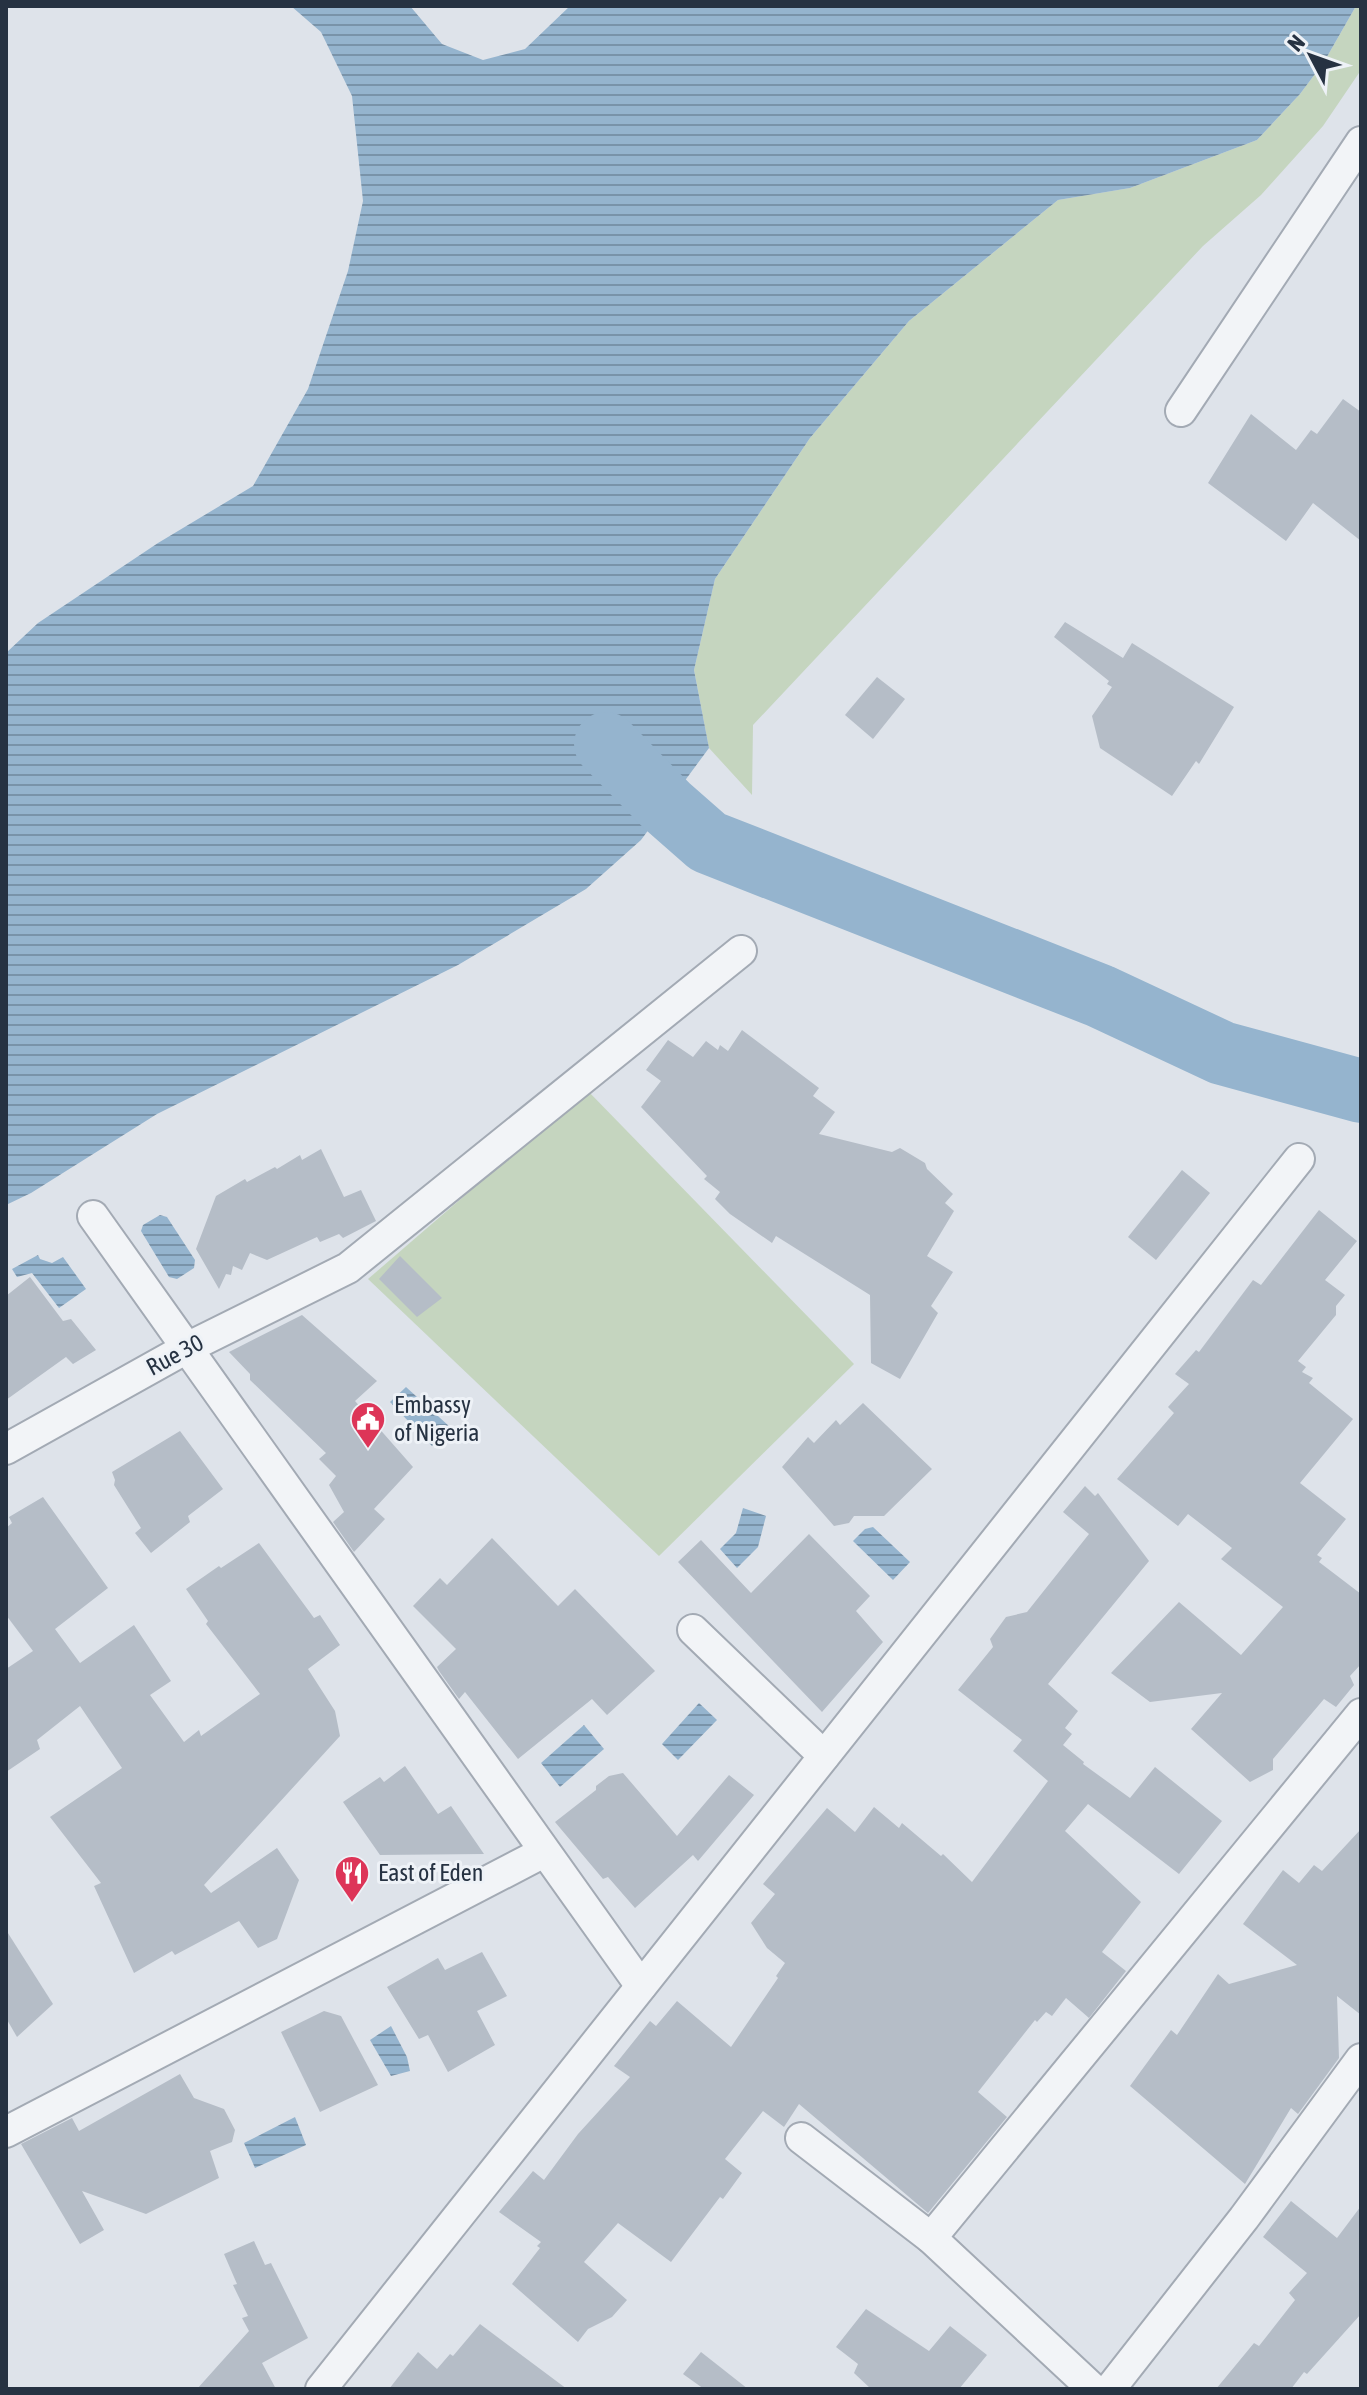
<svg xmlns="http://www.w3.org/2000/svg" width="1367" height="2395" font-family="'Asap Condensed',sans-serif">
<defs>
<pattern id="water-rules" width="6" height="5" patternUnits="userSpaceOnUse" patternTransform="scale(2)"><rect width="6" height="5" fill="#95b4ce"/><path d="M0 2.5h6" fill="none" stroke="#7993a9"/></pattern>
</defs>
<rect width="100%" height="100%" fill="#dee3ea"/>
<g fill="#c5d5bf">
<path d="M1356,6H1361V70L1323,126L1261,195L1203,246L753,725L752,795L709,748L694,670L715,579L810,438L909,321L1058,200L1130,188L1257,140L1300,94L1324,62Z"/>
<path d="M587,1090L854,1364L659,1556L368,1279Z"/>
</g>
<g fill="url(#water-rules)">
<path d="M291,6H410L442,44L483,60L525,49L570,6H1356L1324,62L1300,94L1257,140L1130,188L1058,200L909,321L810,438L715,579L694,670L709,748L641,840L586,889L458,965L157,1114L31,1193L6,1205V653L38,623L158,543L253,486L308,389L348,271L363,201L352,96L321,32Z"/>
<path d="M160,1215L167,1217L195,1260L194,1268L177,1279L169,1277L141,1231L143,1225Z"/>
<path d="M38,1255L40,1259L52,1263L63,1257L86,1289L59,1308L32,1273L17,1277L12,1269Z"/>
<path d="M406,1387L450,1427L432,1446L390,1402Z"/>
<path d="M743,1508L766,1516L758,1547L737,1568L720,1549L736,1533Z"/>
<path d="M873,1527L910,1562L893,1580L853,1541L865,1529Z"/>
<path d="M699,1703L717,1720L678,1760L662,1744Z"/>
<path d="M584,1725L604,1749L560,1787L541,1763Z"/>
<path d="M391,2026L407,2057L410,2071L391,2076L370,2040Z"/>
<path d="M295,2117L306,2145L255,2168L244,2143Z"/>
</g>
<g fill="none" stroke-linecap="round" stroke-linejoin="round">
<path stroke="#95b4ce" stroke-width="64" d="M606,744L667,806L708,842L1100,996L1222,1053L1361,1091"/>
</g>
<g fill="#b5bdc7">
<path d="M1343,399L1361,412V541L1313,503L1286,541L1208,483L1251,414L1296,450L1311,430L1317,434Z"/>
<path d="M1065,622L1123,658L1132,643L1234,707L1199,764L1196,761L1172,796L1100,748L1092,716L1112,687L1107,684L1109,681L1054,637Z"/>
<path d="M877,677L905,699L873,739L845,715Z"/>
<path d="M742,1030L819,1088L813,1096L835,1112L819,1134L892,1152L900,1148L925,1163L927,1169L953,1194L945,1203L954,1211L927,1256L953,1272L931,1306L938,1313L900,1379L871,1363L870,1295L776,1236L772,1243L730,1214L715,1199L720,1192L704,1179L707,1176L641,1107L661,1081L646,1070L668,1040L693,1057L706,1041L718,1050L720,1045L728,1051Z"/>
<path d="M321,1149L344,1197L361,1190L376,1221L343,1238L339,1234L320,1242L317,1237L267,1260L250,1253L242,1270L233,1266L231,1275L226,1274L219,1289L196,1249L216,1196L245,1179L247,1182L275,1167L277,1169L300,1155L302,1160Z"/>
<path d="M1182,1170L1210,1193L1156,1260L1128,1237Z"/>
<path d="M1319,1210L1357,1241L1325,1280L1345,1295L1336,1306V1315L1298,1361L1306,1367L1302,1372L1313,1378L1309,1383L1353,1419L1300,1483L1346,1519L1317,1555L1322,1558L1319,1562L1361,1594V1664L1350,1676L1354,1685L1336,1707L1324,1699L1273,1759V1770L1250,1782L1191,1729L1222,1693L1150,1702L1111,1673L1179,1602L1241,1655L1283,1607L1221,1559L1232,1548L1188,1514L1178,1526L1117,1479L1174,1413L1168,1407L1189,1384L1175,1374L1196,1350L1199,1352L1253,1280L1261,1285Z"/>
<path d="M400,1256L442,1298L417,1317L379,1279Z"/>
<path d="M30,1277L63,1321L71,1319L96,1350L73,1364L66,1357L6,1400V1296Z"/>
<path d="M302,1315L377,1381L355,1401L413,1467L374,1509L385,1519L354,1552L333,1522L344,1512L329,1485L336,1476L319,1459L326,1453L250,1380V1374L229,1352Z"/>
<path d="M863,1403L932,1469L884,1516H854L849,1523L834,1526L782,1467L808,1437L814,1443L836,1420L840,1425Z"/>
<path d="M180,1431L223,1489L188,1516L190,1522L151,1553L135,1533L141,1528L114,1485L115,1480L112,1472Z"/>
<path d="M1085,1486L1095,1496L1098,1493L1149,1561L1048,1684L1078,1711L1065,1728L1072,1734L1063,1745L1084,1762L1083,1764L1130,1798L1155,1767L1222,1821L1179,1874L1088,1804L1065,1831L1141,1902L1102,1952L1126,1971L1089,2018L1066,1998L1052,2016L1046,2012L1037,2022L1035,2020L978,2092L1007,2117L928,2213L799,2104L784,2127L763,2111L725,2159L742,2173L723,2199L720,2197L671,2262L618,2223L584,2262L627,2300L612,2317L588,2329L578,2342L512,2284L540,2248L537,2246L541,2242L499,2212L533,2171L544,2180L578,2134L630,2077L614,2066L650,2021L656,2026L677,2001L731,2047L778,1978L776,1976L785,1963L767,1948L751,1923L775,1894L763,1884L827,1808L855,1832L874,1807L899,1828L902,1823L941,1856L943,1854L972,1882L1048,1781L1013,1751L1022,1740L958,1690L993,1647L990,1639L1006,1617L1027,1612L1089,1534L1063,1512Z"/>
<path d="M43,1497L108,1588L55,1629L80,1663L134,1625L171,1681L150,1695L184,1742L199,1730L201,1736L260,1694L206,1624L208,1621L186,1589L219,1566L221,1568L259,1543L314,1618L320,1615L340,1645L308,1669L335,1711L340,1736L204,1885L211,1893L277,1848L299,1880L277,1939L258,1948L239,1921L175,1955L172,1951L134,1973L94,1886L101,1883L50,1817L122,1768L80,1706L37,1740L40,1749L6,1772V1669L33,1651L6,1615V1528L12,1523L9,1517Z"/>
<path d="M809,1534L870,1596L856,1611L883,1642L822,1712L678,1562L701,1540L751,1593Z"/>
<path d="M492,1538L558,1606L575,1589L655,1671L607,1715L592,1699L518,1759L465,1692L459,1699L439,1671L437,1667L456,1649L413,1606L440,1578L447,1585Z"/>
<path d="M405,1766L438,1814L451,1806L484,1854L380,1855L343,1802L380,1777L384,1782Z"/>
<path d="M623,1773L677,1836L729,1775L754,1795L698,1861L693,1855L635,1908L608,1877L603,1879L555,1822L596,1790V1786L609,1776Z"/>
<path d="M1361,1829V2015L1337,1996L1339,2058L1298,2114L1291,2108L1245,2184L1130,2086L1171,2030L1177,2035L1218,1974L1229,1984L1297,1965L1243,1924L1283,1870L1299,1883L1314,1865L1322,1871Z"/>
<path d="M6,1930L53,2004L17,2037L6,2018Z"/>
<path d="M482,1952L507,1996L477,2011L495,2045L448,2072L428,2035L419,2039L387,1987L438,1958L445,1970Z"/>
<path d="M324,2011L341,2016L378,2085L320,2112L281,2032Z"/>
<path d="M180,2074L194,2098L224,2109L235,2130L232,2142L210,2151L219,2178L146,2214L82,2191L104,2230L80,2244L21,2144L72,2118L79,2131Z"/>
<path d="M1291,2201L1337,2238L1361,2206V2314L1307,2374L1304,2372L1291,2389H1216L1254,2343L1259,2346L1295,2300L1289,2293L1307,2273L1263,2237Z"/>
<path d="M254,2241L265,2265L271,2263L308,2338L262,2363L276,2389H197L249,2331L242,2318L248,2316L233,2285L237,2284L224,2254Z"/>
<path d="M866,2309L929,2351L950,2326L987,2355L959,2389H871L854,2373L858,2364L836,2347Z"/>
<path d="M480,2324L567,2389H389L418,2352L437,2369L450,2354L453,2356Z"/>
<path d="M701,2352L748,2389H704L683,2374Z"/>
</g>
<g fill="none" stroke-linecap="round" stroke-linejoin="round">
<g stroke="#a3aab4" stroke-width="34">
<g id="minor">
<path d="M1181,411L1361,142"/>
<path d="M93,1216L641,1986"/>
<path d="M6,1449L187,1348L348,1268L741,951"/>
<path d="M693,1630L824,1756"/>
<path d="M6,2132L544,1852"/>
<path d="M801,2138L931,2238L1093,2389"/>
<path d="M931,2238L1361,1714"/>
<path d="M321,2389L1299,1159"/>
<path d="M1110,2389L1244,2218L1361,2059"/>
</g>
</g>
<use href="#minor" stroke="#f2f4f7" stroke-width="30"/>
</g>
<defs>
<g id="civic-pin" transform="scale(1.8)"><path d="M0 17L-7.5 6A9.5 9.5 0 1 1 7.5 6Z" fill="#dd3558" stroke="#eef2f7"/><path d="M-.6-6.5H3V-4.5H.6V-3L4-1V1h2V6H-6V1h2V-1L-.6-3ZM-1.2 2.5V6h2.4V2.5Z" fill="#fff"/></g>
<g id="restaurant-pin" transform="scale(1.8)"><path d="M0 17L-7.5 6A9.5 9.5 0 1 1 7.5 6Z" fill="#dd3558" stroke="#eef2f7"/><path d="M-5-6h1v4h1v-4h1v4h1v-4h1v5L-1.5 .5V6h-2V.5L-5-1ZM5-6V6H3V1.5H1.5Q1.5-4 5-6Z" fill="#fff"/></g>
</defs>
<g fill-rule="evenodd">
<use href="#civic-pin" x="368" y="1419"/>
<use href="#restaurant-pin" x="352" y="1873"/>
</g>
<g text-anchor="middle" stroke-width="6" stroke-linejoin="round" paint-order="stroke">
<g font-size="24" fill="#263242" stroke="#eef2f7">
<text transform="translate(175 1355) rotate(-28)" y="8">Rue 30</text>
</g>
<g font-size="24" fill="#263242" stroke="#eef2f7" text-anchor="start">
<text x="394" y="1413">Embassy<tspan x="394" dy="28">of Nigeria</tspan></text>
<text x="378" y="1881">East of Eden</text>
</g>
</g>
<rect width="1367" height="2395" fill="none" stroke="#263242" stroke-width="16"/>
<g transform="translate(1311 56) rotate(311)" stroke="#eef2f7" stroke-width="6" paint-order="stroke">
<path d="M0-6L14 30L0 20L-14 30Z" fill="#263242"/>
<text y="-12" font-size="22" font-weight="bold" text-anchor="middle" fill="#263242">N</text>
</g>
</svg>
